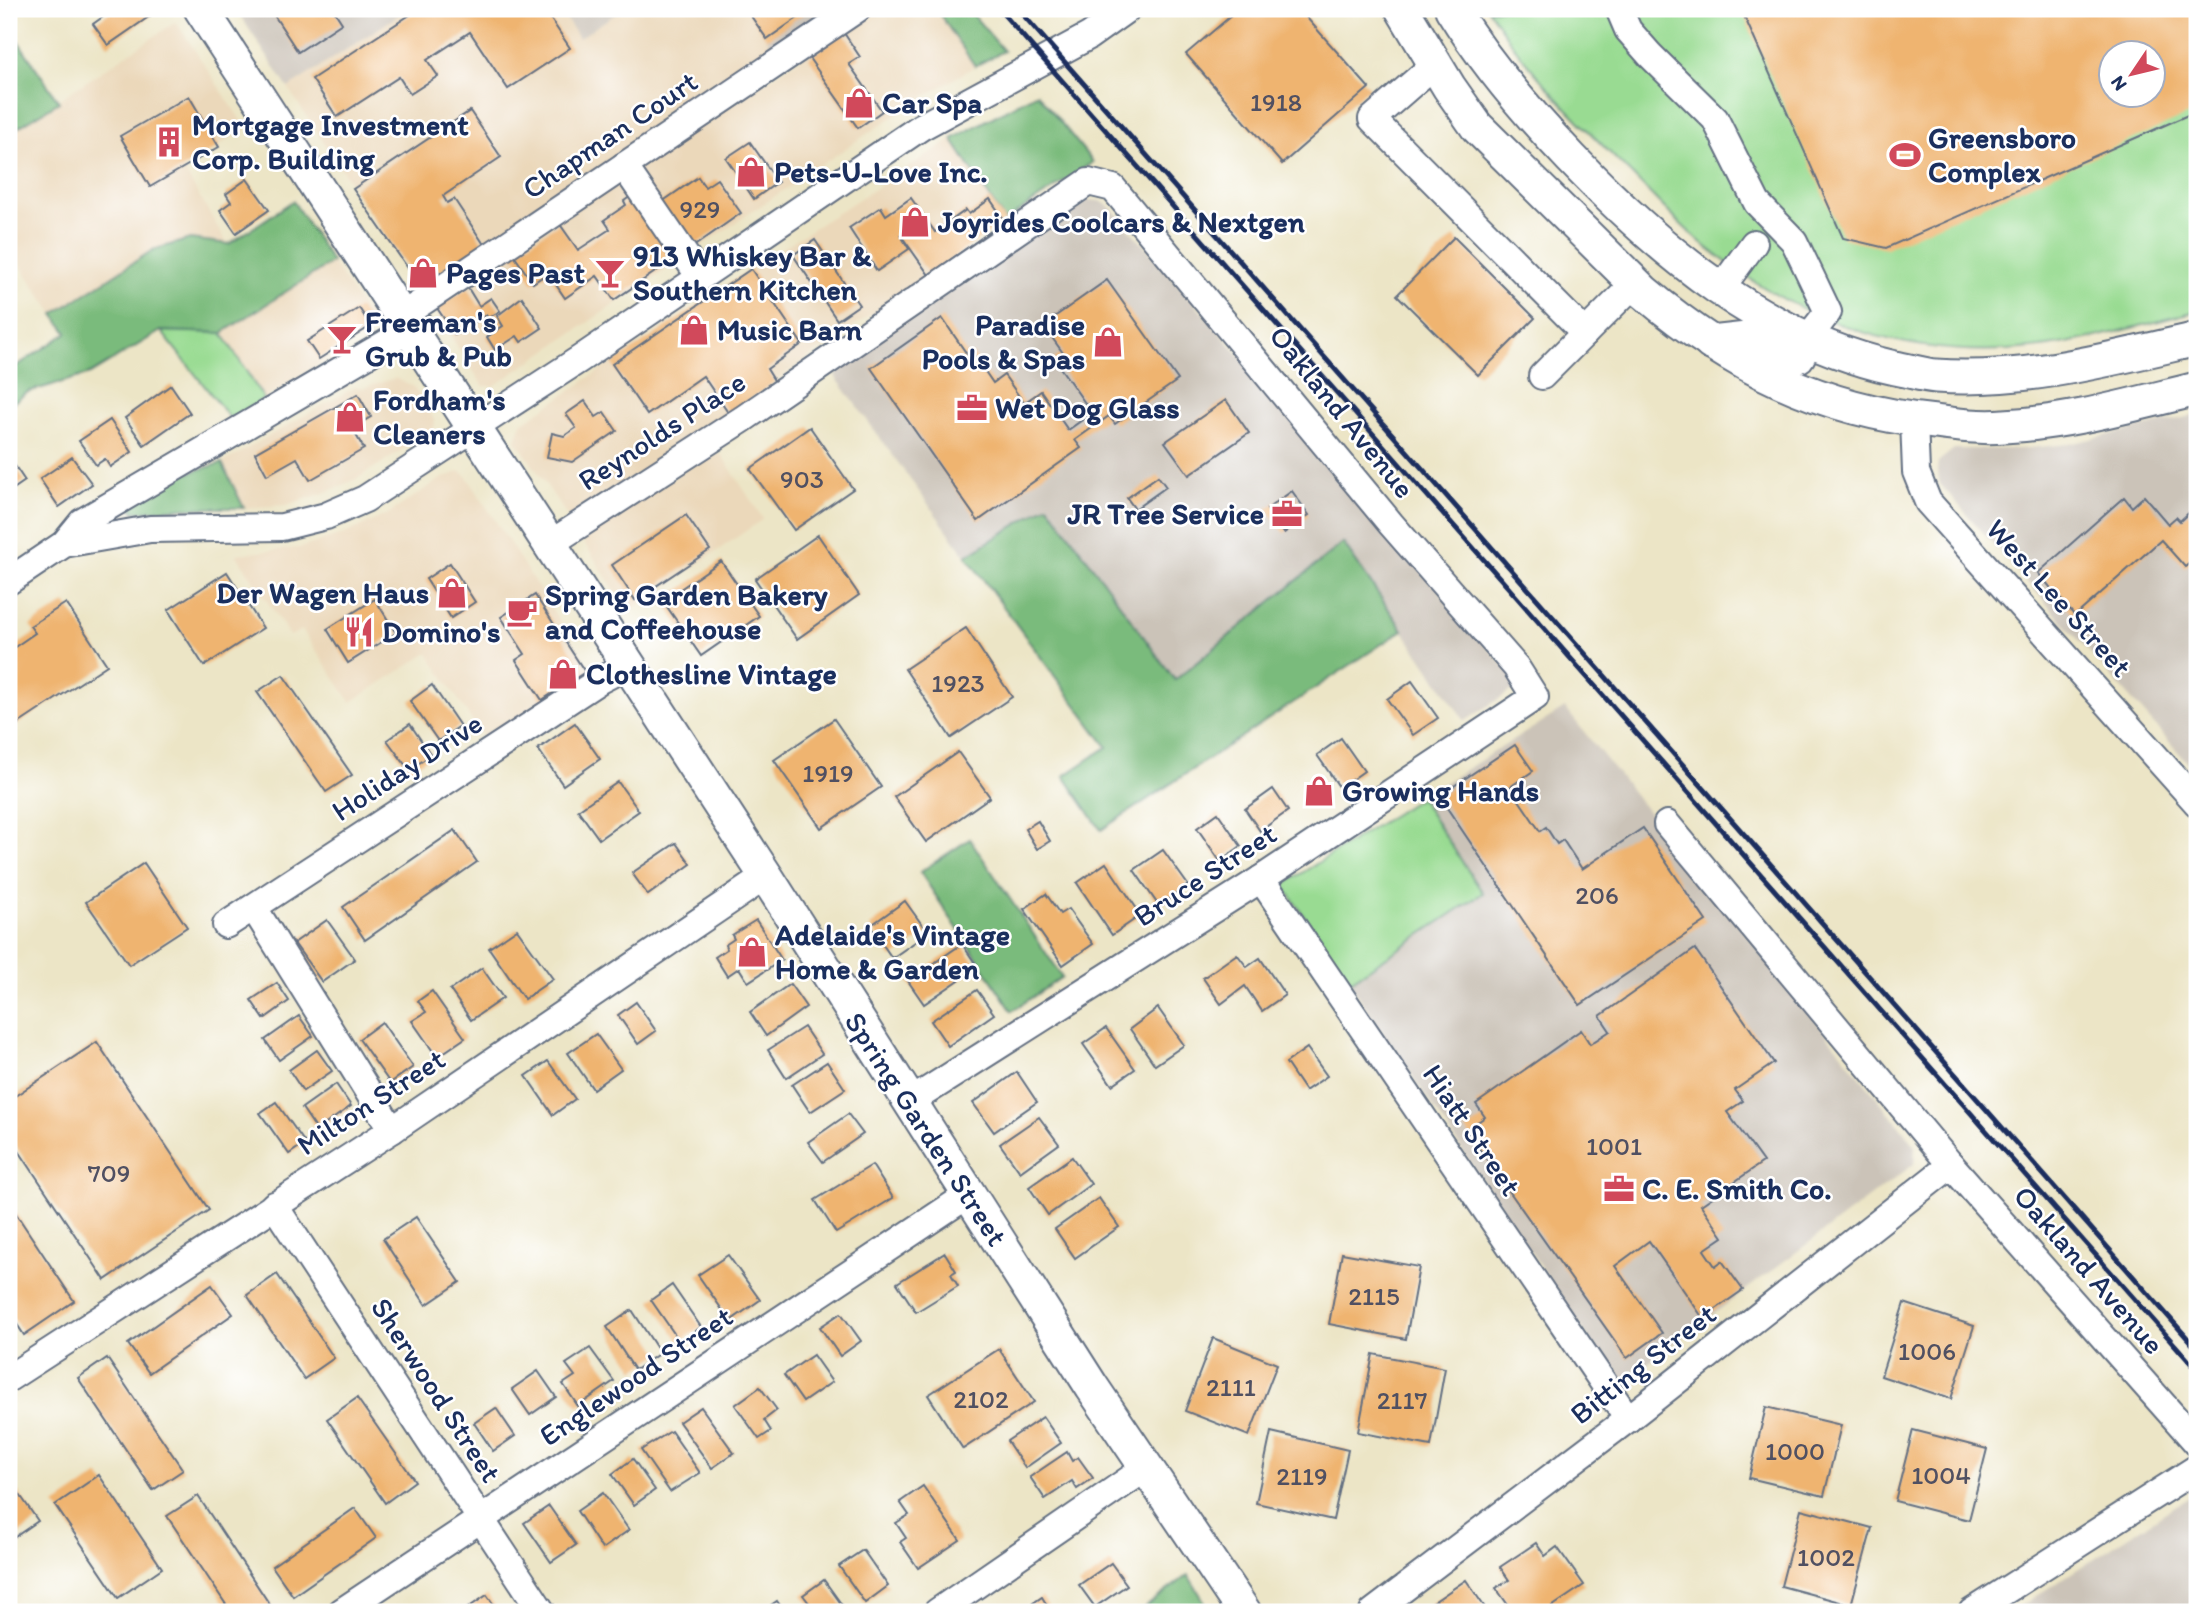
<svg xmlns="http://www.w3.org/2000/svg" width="2206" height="1621" font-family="Itim,sans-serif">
<rect width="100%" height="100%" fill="#fff"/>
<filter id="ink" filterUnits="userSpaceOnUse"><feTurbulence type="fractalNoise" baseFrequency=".0143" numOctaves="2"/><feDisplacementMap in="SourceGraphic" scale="14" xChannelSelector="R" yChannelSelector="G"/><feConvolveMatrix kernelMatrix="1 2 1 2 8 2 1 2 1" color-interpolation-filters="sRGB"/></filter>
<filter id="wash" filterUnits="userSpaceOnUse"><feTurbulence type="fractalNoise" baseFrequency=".00686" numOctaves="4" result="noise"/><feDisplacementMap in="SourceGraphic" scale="28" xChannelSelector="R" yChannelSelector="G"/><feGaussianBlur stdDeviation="1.57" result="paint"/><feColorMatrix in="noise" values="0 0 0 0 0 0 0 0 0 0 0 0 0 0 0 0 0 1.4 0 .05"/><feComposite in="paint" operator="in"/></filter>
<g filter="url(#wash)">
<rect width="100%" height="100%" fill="#ece5c6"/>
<g fill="#ebd8ba">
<path d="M408,9H559L579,38L623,9H746L777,53L421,290L288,88Z"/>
<path d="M875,9H936L975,66L895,115L494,386H483L431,305Z"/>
<path d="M176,22L246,128L183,169L228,244L190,239L153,250L54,314L9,249V133Z"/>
<path d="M952,139L1005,221L676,450L568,517L516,440L522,423L767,258Z"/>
<path d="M332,262L374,324L372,331L264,399L222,333Z"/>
<path d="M395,378L414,387L435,421L434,430L356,479L324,493L286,505L244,508L222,463L355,387L364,388Z"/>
<path d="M721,454L763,519L629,612L581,538L692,466Z"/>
<path d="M460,471L466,475L591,670V676L488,745L428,653L351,702L302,630L290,636L236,554L299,548L343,535L388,514L439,480Z"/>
</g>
<g fill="#cbc3b8">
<path d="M236,9H408L288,88Z"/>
<path d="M559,9H623L579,38Z"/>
<path d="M746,9H842L777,53Z"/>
<path d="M1089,200L1101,201L1111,208L1239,355L1511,675L1514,689L1465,721L1342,543L1175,680L1048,505L966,556L835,376L888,332L1070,205Z"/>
<path d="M2197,415V773L1940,484L1937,471L1938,462L1954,449H2020L2069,444Z"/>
<path d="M1565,708L1915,1145L1914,1164L1620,1384L1349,982L1483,893L1420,798Z"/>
<path d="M2197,1492V1612H2011Z"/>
</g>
<g fill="#99db92" stroke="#5a8578" stroke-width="2" fill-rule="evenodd">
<path d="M1488,9H2197V311C2143,325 2087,342 2032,348C1913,361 1803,324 1710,250C1681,227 1656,199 1630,173C1578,121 1527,71 1488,9ZM2112,52H2154V94H2112Z"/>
<path d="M161,331L222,333L264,399L230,418Z"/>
<path d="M1420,798L1483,893L1349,982L1283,885Z"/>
</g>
<g fill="#7abb7c" stroke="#4a756d" stroke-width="2">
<path d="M936,9H968L1004,51L975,66Z"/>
<path d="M16,38L59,102L9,133V43Z"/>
<path d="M1037,93L1093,162L1005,221L952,139Z"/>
<path d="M293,201L332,262L222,333L161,331L90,374L28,392L9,405V371L67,333L54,314L153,250L190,239L229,244Z"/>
<path d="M222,463L244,508H184L134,512L131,506L184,474Z"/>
<path d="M1048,505L1175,680L1343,543L1403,630L1101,830L1064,776L1107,747L966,556Z"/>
<path d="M970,839L1062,977L1012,1011L920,872Z"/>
<path d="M1188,1575L1211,1612H1139Z"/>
</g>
<g id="blocks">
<g fill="#efb470" fill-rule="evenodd">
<path d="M114,9H145L150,16L108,45L93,24Z"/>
<path d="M270,9H333L342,23L298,52Z"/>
<path d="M419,9H544L570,48L508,89L470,32L427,60L438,76L410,94L399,77L337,117L312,79Z"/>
<path d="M746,9H808L809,10L767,39Z"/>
<path d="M1239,9H1299L1369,88L1282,164L1186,54Z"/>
<path d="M1741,9H2197V111L1886,248L1843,238ZM2112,52H2154V94H2112Z"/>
<path d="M844,33L860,57L849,64L882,111L858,128L809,58Z"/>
<path d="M189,96L219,147L150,187L120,136Z"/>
<path d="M470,111L501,157L443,196L447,203L454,199L485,246L421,287L353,189Z"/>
<path d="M750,142L778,182L754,199L726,158Z"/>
<path d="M698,177L705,187L717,179L741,213L690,249L659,204Z"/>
<path d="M247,179L269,210L236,233L220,210L231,202L226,194Z"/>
<path d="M634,194L677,257L614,300L597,276L565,298L548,273L533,283L513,254L559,223L578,250L610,229L604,220L626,205L624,201Z"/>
<path d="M911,198L935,232L966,210L969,214L990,199L1005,221L929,275L900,234L909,249L877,271L849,228L881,207L886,215Z"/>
<path d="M1454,237L1535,318L1478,375L1397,295Z"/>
<path d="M815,240L859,305L837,320L793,255Z"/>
<path d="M751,269L802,344L767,369L775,382L729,414L703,376L647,415L612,364Z"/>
<path d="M1107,280L1178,380L1115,424L1109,416L1075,440L1081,448L978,521L871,368L942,318L969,357L973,354L993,383L1004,375L1024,403L1041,391L1068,430L1092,413L1054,359L1063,353L1043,325Z"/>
<path d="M468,288L479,306L491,298L500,311L488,318L486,315L455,335L437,308Z"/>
<path d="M522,297L542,328L521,342L517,336L495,350L487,337L503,326L497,316Z"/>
<path d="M359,308L371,326L319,359L307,341Z"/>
<path d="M171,385L190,413L144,445L125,418Z"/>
<path d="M358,394L371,417L352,428L364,449L310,480L297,458L267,475L255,453Z"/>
<path d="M1226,400L1249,433L1189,475L1165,442Z"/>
<path d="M585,401L596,417L604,412L617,431L572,462L547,457L552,433L564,436L576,428L566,414Z"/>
<path d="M110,420L132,452L110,467L105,459L96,465L79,441Z"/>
<path d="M810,427L853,489L794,530L750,469Z"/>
<path d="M9,457L25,481L9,492Z"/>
<path d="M72,457L92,484L59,507L40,479Z"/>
<path d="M1158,476L1166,487L1135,509L1127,498Z"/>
<path d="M1292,491L1309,515L1284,533L1267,509Z"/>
<path d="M2144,496L2168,524L2176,517L2180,521L2197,505V557L2185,567L2161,540L2075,616L2038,573L2124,497L2132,507Z"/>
<path d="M686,515L710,550L635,600L612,565Z"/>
<path d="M818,535L859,595L797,639L755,579Z"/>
<path d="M721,561L759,616L701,656L663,601Z"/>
<path d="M450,563L475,602L451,618L426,579Z"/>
<path d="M227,572L263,628L204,666L168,610Z"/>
<path d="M535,595L585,672L542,700L516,660L525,654L501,617Z"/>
<path d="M375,599L396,633L348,663L327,629Z"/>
<path d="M66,603L107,665L9,730V651L35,633L30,626Z"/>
<path d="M966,628L1012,697L951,738L905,669Z"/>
<path d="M283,675L352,775L326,792L257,692Z"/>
<path d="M1412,681L1438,718L1413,735L1387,699Z"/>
<path d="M432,685L460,726L438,741L410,701Z"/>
<path d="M834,719L881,787L821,828L774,760Z"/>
<path d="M575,723L600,759L563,785L538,749Z"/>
<path d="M410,724L431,755L409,770L387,740Z"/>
<path d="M1341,738L1364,771L1340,788L1317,755Z"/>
<path d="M1515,745L1533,771L1510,787L1540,831L1546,827L1557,844L1563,840L1582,869L1643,828L1706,921L1580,1005L1439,796Z"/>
<path d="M958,752L990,797L926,842L894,797Z"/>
<path d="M618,782L639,811L599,839L578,810Z"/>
<path d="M1273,789L1288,811L1260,831L1245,809Z"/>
<path d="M1218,813L1241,846L1220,861L1197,828Z"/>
<path d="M1038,821L1050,841L1037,849L1025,829Z"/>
<path d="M455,830L477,862L365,940L343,907Z"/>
<path d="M676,843L691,864L648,895L632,873Z"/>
<path d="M1163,850L1188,885L1159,906L1134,870Z"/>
<path d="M144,863L187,927L129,965L86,902Z"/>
<path d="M1106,863L1141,915L1112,935L1077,883Z"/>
<path d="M1046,894L1060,914L1068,909L1093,944L1063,965L1024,909Z"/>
<path d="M905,901L928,933L892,958L870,926Z"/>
<path d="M327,920L355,959L322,982L294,943Z"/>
<path d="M756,920L782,960L748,982L739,968L727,976L715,957L727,949L725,945L734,939L732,935Z"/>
<path d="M517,929L553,979L524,999L489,948Z"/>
<path d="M962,944L978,967L924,1004L908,981Z"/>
<path d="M1695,949L1774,1063L1735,1090L1743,1101L1727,1112L1763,1162L1701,1205L1723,1237L1704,1250L1715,1266L1722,1261L1743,1290L1703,1318L1649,1241L1615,1266L1662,1333L1627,1358L1466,1130L1485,1117L1476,1104L1581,1030L1590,1044L1610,1031L1600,1016Z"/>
<path d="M1237,954L1247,967L1260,958L1285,995L1262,1011L1245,986L1221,1004L1203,978Z"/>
<path d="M482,968L503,998L471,1020L450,990Z"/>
<path d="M277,983L289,1001L264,1019L251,1000Z"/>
<path d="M790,984L806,1007L766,1036L750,1012Z"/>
<path d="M977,990L994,1014L948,1046L931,1021Z"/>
<path d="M432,991L465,1038L437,1057L412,1021L426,1012L418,1001Z"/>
<path d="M636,1002L656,1031L638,1044L618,1015Z"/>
<path d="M1158,1008L1184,1045L1155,1065L1130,1029Z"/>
<path d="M299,1016L313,1036L279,1060L265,1040Z"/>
<path d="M382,1022L413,1067L390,1083L359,1039Z"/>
<path d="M804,1027L822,1054L786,1078L768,1050Z"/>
<path d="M1106,1028L1135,1069L1112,1085L1083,1044Z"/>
<path d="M596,1034L621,1069L593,1089L568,1053Z"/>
<path d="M97,1042L209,1210L105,1280L9,1136V1100Z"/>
<path d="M1307,1048L1327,1076L1305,1091L1286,1063Z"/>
<path d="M317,1050L332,1071L303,1091L289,1070Z"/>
<path d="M548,1061L575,1099L553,1115L526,1076Z"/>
<path d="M827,1062L845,1089L810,1112L792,1085Z"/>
<path d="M1017,1072L1037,1102L994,1132L973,1103Z"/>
<path d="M336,1084L351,1106L317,1130L302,1108Z"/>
<path d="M276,1102L305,1143L289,1154L260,1113Z"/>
<path d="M848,1114L863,1134L823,1162L808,1142Z"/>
<path d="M1039,1117L1059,1144L1020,1172L1000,1144Z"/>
<path d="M1072,1157L1091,1184L1048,1215L1029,1187Z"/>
<path d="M872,1165L893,1198L836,1233L815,1200Z"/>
<path d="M1099,1198L1119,1227L1075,1258L1055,1229Z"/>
<path d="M9,1203L74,1301L24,1335L9,1312Z"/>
<path d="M416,1217L460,1282L426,1305L383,1239Z"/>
<path d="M945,1253L956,1271L951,1274L958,1286L916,1312L897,1283Z"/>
<path d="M1342,1253L1419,1267L1406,1339L1329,1324Z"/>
<path d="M728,1255L760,1300L730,1321L698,1275Z"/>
<path d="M277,1274L334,1358L304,1379L247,1295Z"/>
<path d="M212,1285L233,1314L149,1373L128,1344Z"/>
<path d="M672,1285L701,1327L680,1342L651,1300Z"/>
<path d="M1904,1303L1974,1326L1951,1399L1881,1376Z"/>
<path d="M632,1310L660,1353L635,1370L607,1327Z"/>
<path d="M841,1313L861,1341L840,1356L820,1327Z"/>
<path d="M1213,1338L1277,1364L1249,1436L1185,1411Z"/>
<path d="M590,1348L614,1381L578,1406L563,1384L575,1376L566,1364Z"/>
<path d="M999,1349L1034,1402L963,1449L928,1395Z"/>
<path d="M1373,1354L1445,1368L1431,1446L1358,1432Z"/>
<path d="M813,1355L832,1382L803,1402L784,1375Z"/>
<path d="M107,1358L183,1470L153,1490L78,1378Z"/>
<path d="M538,1371L556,1397L530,1415L512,1389Z"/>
<path d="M760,1387L777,1410L764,1420L771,1431L759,1439L735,1405Z"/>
<path d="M357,1398L415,1481L385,1503L327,1419Z"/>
<path d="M701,1407L734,1453L712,1468L679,1422Z"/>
<path d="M1766,1407L1841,1425L1824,1496L1749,1478Z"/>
<path d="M496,1408L515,1436L493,1451L474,1423Z"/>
<path d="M1043,1417L1061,1443L1025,1468L1007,1441Z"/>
<path d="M1913,1430L1987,1449L1969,1520L1895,1501Z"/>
<path d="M671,1431L700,1473L670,1492L641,1450Z"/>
<path d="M1271,1432L1348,1450L1333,1520L1256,1503Z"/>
<path d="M1067,1452L1072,1461L1078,1457L1093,1478L1077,1489L1072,1481L1045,1499L1030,1477Z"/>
<path d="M633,1459L655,1490L634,1505L612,1474Z"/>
<path d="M99,1475L162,1568L118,1598L55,1505Z"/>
<path d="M9,1479L38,1521L9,1541Z"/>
<path d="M923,1486L960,1540L918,1568L900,1542L906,1538L896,1523L909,1515L900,1502Z"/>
<path d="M603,1493L629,1530L602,1549L577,1511Z"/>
<path d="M198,1496L272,1608L265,1612H231L167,1516Z"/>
<path d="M549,1506L576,1545L551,1562L524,1523Z"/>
<path d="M355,1508L376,1538L293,1596L272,1566Z"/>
<path d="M1801,1509L1872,1528L1851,1605L1781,1586Z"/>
<path d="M1536,1543L1545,1556L1557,1547L1584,1585L1544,1612H1513L1496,1588L1509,1580L1500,1567Z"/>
<path d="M863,1550L888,1586L865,1603L839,1566Z"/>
<path d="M1111,1563L1127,1585L1095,1607L1079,1585Z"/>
<path d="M824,1580L847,1612H816L803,1595Z"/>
<path d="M1466,1580L1488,1612H1419Z"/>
<path d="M487,1595L499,1612H462Z"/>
<path d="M1042,1597L1051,1612H1020Z"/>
<path d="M777,1601L785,1612H761Z"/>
</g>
</g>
</g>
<g filter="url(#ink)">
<use href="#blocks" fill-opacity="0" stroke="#646f82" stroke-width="2"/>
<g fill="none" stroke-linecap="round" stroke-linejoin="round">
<g stroke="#646f82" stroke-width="30">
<g id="minor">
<path d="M1619,9L1628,30L1650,55L1715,119L1757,203L1794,241L1828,312L1807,339"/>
<path d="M1435,64L1372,119L1585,333"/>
<path d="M624,166L700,277"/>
<path d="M1719,291L1754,243"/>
<path d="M400,317L857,9"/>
<path d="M1542,376L1635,283"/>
<path d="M1914,420L1916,472L1928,502L2197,803"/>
<path d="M64,544L82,522L409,330"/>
<path d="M548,545L743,419L1088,182L1113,188L1391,524L1516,667L1535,697L1261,879L908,1103"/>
<path d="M9,581L64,544L150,529L282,527L326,516L365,499L580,359L921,127L1089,36L1127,9"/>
<path d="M1667,824L1951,1165L2197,1443"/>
<path d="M1261,879L1628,1419"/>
<path d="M254,908L392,1130"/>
<path d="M226,925L600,680L627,666"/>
<path d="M274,1205L542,1612"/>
<path d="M9,1378L392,1130L766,876"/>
<path d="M341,1612L968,1195"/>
<path d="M937,1612L1146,1468"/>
<path d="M1373,1612L1628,1419L1951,1165"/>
<path d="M1972,1612L2197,1468"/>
</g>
</g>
<g stroke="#646f82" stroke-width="37">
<g id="major">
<path d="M201,9L766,876L1092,1387L1244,1612"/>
<path d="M1402,9L1449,87L1477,127L1644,292C1732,366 1820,410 1935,422C1958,425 1981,428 2004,426C2069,423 2134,404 2197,389"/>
<path d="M1452,9C1486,64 1526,111 1571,158C1661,252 1764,339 1895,368C1908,370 1922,375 1936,376C2026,382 2111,359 2197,339"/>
<path d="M1711,343L1747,339L1791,360L1798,356L1807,339"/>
</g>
</g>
<use href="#minor" stroke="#fff" stroke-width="26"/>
<use href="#major" stroke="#fff" stroke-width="33"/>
<g stroke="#1b2f5e" stroke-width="5">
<path d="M999,9L2197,1370"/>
<path d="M1018,9L2197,1349"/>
</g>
</g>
</g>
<defs>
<g id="shop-bare" transform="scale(2.415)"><path d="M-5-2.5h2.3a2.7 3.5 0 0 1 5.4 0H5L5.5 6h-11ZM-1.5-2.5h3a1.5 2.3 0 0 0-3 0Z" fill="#d1495b" stroke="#fff" stroke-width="2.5" paint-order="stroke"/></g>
<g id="building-bare" transform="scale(2.415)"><path d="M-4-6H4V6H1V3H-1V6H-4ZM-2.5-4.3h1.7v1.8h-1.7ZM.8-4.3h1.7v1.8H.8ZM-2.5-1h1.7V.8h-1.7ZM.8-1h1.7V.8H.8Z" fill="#d1495b" stroke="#fff" stroke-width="2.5" paint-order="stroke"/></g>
<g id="stadium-bare" transform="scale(2.415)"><path d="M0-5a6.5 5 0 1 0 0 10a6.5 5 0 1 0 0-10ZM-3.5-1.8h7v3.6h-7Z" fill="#d1495b" stroke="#fff" stroke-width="2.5" paint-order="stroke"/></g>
<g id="bar-bare" transform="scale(2.415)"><path d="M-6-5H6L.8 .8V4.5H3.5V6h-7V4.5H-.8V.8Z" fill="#d1495b" stroke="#fff" stroke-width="2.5" paint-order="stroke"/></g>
<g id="office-bare" transform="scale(2.415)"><path d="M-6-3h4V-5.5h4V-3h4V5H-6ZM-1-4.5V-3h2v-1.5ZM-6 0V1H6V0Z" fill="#d1495b" stroke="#fff" stroke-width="2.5" paint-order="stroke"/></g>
<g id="cafe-bare" transform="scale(2.415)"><path d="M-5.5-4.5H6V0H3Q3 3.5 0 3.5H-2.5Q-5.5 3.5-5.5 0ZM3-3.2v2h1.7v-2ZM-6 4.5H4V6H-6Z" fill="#d1495b" stroke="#fff" stroke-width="2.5" paint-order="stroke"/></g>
<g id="restaurant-bare" transform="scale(2.415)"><path d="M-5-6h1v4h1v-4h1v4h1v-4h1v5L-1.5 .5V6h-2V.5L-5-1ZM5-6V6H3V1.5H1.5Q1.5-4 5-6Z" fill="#d1495b" stroke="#fff" stroke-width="2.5" paint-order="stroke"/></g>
</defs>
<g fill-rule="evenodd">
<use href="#shop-bare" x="859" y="103"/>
<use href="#building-bare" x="169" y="142"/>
<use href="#stadium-bare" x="1905" y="155"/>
<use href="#shop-bare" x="751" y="172"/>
<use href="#shop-bare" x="915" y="222"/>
<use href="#shop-bare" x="423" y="273"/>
<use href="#bar-bare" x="610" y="273"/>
<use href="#shop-bare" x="694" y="330"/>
<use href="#bar-bare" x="342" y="339"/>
<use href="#shop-bare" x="1108" y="342"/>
<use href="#office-bare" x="972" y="408"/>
<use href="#shop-bare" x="350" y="417"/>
<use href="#office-bare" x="1287" y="514"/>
<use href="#shop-bare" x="452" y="593"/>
<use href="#cafe-bare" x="522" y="612"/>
<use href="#restaurant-bare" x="359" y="632"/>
<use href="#shop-bare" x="563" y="674"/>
<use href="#shop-bare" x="1319" y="791"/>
<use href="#shop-bare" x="752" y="952"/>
<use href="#office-bare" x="1619" y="1189"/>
</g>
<g text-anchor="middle" stroke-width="5" stroke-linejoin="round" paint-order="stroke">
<g font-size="26" fill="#505062">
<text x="1276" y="111">1918</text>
<text x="700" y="218">929</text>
<text x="802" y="488">903</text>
<text x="958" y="692">1923</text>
<text x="828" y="782">1919</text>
<text x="1597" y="904">206</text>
<text x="1614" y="1155">1001</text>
<text x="109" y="1182">709</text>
<text x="1374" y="1305">2115</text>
<text x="1927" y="1360">1006</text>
<text x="1231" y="1396">2111</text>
<text x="981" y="1408">2102</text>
<text x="1402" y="1409">2117</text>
<text x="1795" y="1460">1000</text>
<text x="1941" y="1484">1004</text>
<text x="1302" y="1485">2119</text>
<text x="1826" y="1566">1002</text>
</g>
<g font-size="30" font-weight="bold" fill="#1b2f5e" stroke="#fff" text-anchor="start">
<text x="882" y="113">Car Spa</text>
<text x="192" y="135">Mortgage Investment<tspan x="192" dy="34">Corp. Building</tspan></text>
<text x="1928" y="148">Greensboro<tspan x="1928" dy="34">Complex</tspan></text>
<text x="774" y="182">Pets-U-Love Inc.</text>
<text x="938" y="232">Joyrides Coolcars &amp; Nextgen</text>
<text x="633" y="266">913 Whiskey Bar &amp;<tspan x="633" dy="34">Southern Kitchen</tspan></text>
<text x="446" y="283">Pages Past</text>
<text x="365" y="332">Freeman's<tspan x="365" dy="34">Grub &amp; Pub</tspan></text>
<text x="1085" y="335" text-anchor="end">Paradise<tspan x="1085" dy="34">Pools &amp; Spas</tspan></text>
<text x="717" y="340">Music Barn</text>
<text x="373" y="410">Fordham's<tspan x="373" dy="34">Cleaners</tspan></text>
<text x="995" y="418">Wet Dog Glass</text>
<text x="1264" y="524" text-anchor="end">JR Tree Service</text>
<text x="429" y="603" text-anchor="end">Der Wagen Haus</text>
<text x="545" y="605">Spring Garden Bakery<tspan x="545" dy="34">and Coffeehouse</tspan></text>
<text x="382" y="642">Domino's</text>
<text x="586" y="684">Clothesline Vintage</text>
<text x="1342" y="801">Growing Hands</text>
<text x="775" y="945">Adelaide's Vintage<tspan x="775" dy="34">Home &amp; Garden</tspan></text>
<text x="1642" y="1199">C. E. Smith Co.</text>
</g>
<g font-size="30" fill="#1b2f5e" stroke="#fff">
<text transform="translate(610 135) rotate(-34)" y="10">Chapman Court</text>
<text transform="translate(1342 412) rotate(51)" y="10">Oakland Avenue</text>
<text transform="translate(662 431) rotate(-33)" y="10">Reynolds Place</text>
<text transform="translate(2059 598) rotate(48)" y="10">West Lee Street</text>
<text transform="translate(407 767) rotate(-33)" y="10">Holiday Drive</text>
<text transform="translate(1205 875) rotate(-33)" y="10">Bruce Street</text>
<text transform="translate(371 1102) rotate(-33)" y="10">Milton Street</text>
<text transform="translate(926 1129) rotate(57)" y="10">Spring Garden Street</text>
<text transform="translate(1472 1130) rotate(56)" y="10">Hiatt Street</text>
<text transform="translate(2089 1270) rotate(49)" y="10">Oakland Avenue</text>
<text transform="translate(1643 1364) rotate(-38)" y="10">Bitting Street</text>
<text transform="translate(636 1376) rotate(-34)" y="10">Englewood Street</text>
<text transform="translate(436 1390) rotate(57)" y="10">Sherwood Street</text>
</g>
</g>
<rect width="2206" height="1621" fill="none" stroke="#fff" stroke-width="35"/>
<g transform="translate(2132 74) rotate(235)"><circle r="33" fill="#ffffff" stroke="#a4acbf" stroke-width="2"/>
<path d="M0-5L12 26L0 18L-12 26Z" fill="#d1495b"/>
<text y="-10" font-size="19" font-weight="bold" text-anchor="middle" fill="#1b2f5e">N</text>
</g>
</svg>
